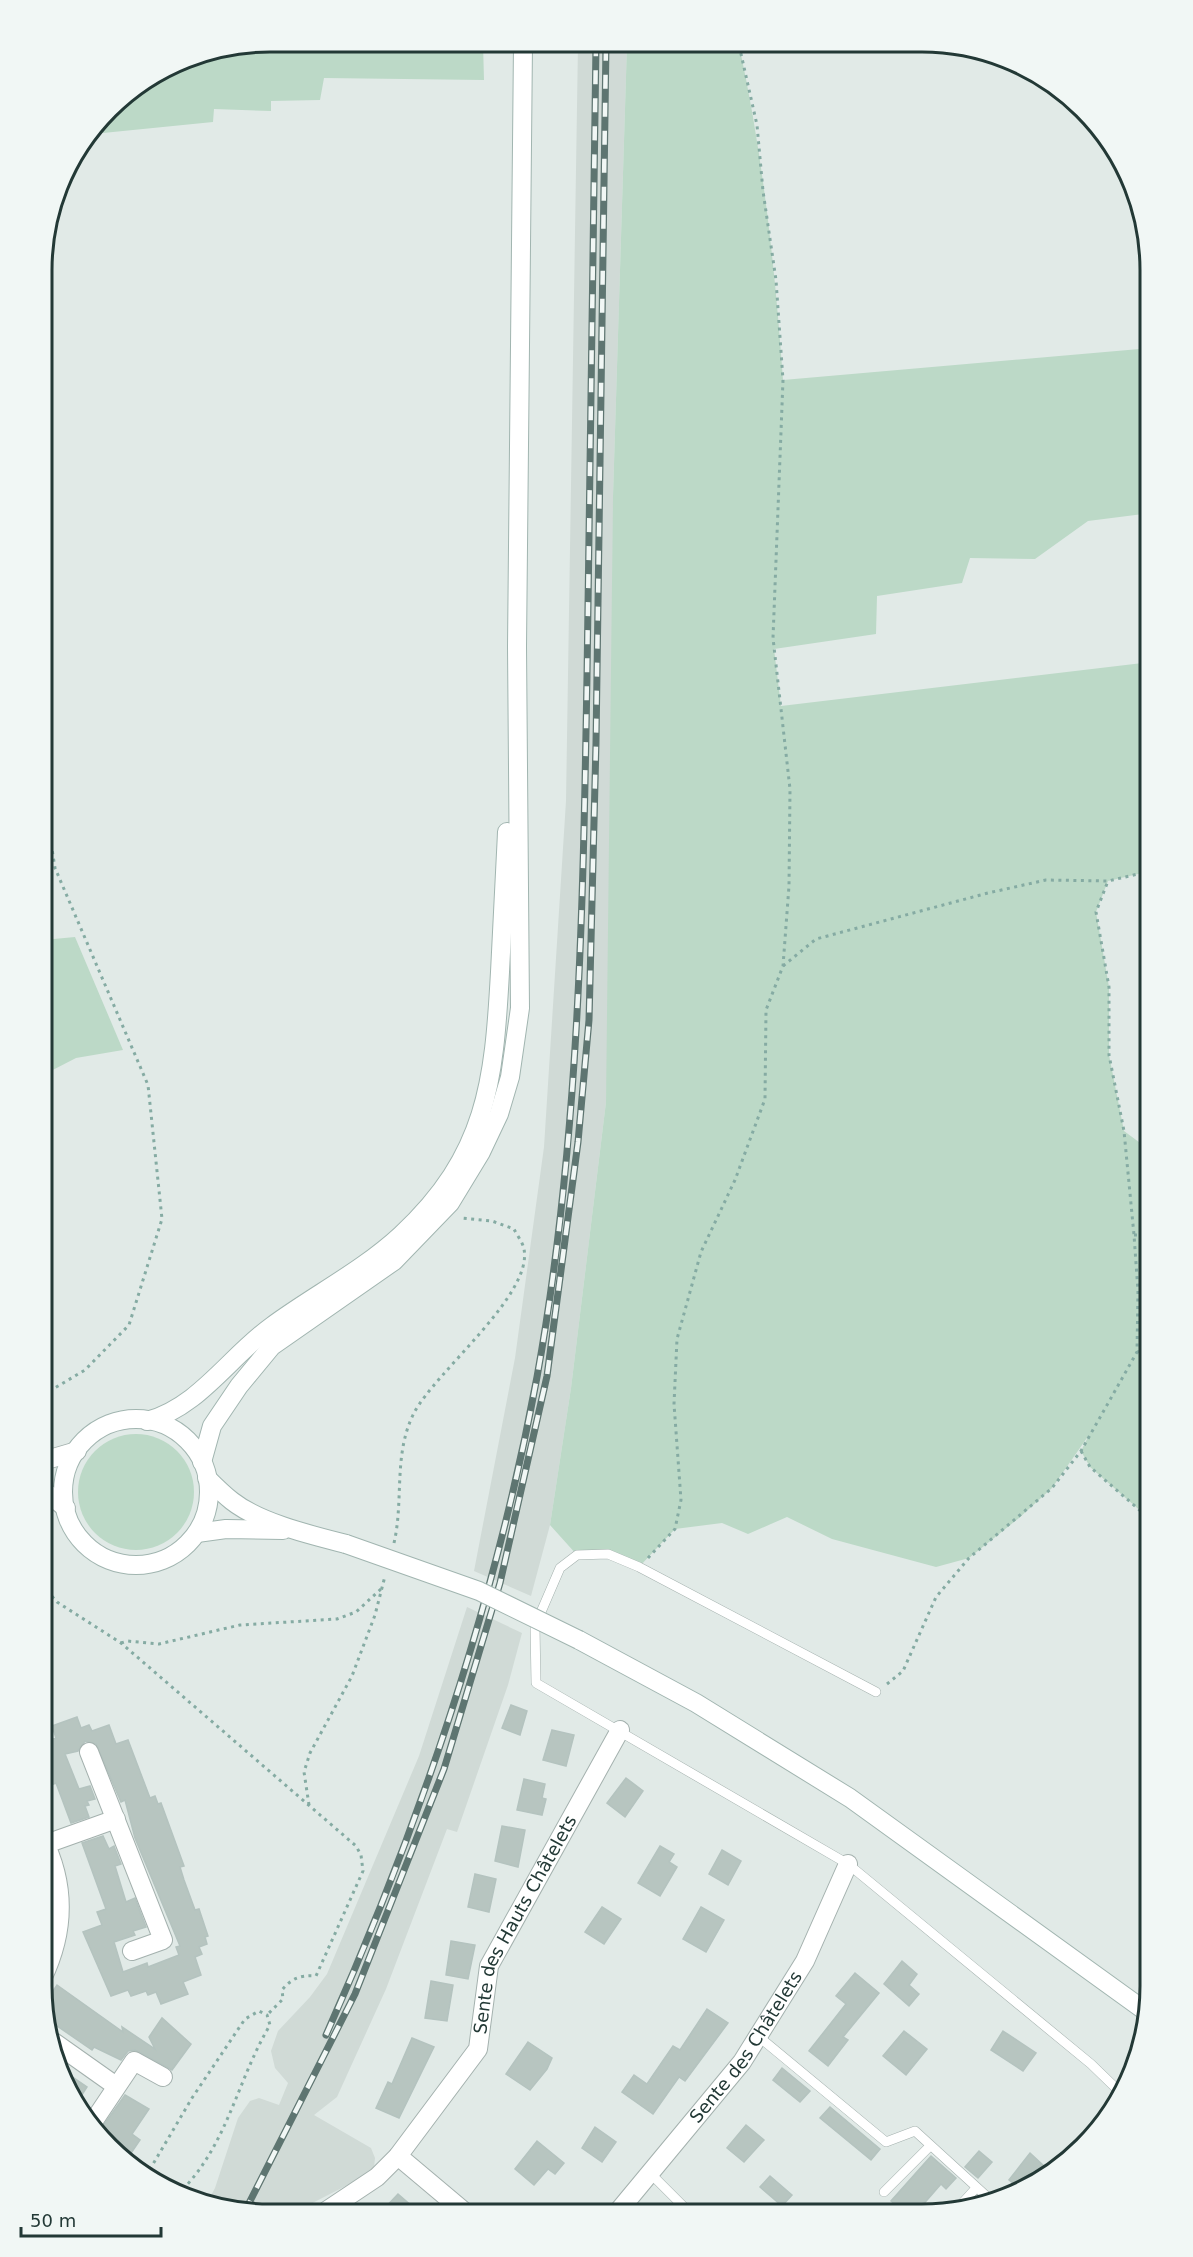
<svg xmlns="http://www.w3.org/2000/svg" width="1193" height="2257" font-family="'DejaVu Sans',sans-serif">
<rect width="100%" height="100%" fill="#e1eae7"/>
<g fill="#d0dad6">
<path d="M578,44H627L613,496L612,991L606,1102L571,1388L550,1525L531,1596L474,1571L515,1358L544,1147L566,801Z"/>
<path d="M467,1607L522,1633L508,1685L457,1832L447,1829L386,1989L337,2097L314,2115L371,2148L375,2158L374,2168L365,2176L293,2213H240L207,2203L215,2188L238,2118L250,2101L259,2098L279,2105L288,2083L275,2068L271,2051L278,2031L310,1997L327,1974L419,1756Z"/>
</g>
<g fill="#bcd9c7">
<path d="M270,42L483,43L484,80L324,78L320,100L271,101V111L214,109L213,122L93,134L119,99L183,59Z"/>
<path d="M627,44L739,45C763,155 775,268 783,380L1151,348V513L1088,521L1035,559L970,558L962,583L877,596L876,634L774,649L781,706L1151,662V871L1108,881L1096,912L1109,987V1055L1124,1131L1151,1151V1520L1090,1467L1081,1451L1089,1435L1052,1488L1019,1518L969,1558L936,1567L832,1539L787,1517L748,1534L722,1523L675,1529L639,1567L608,1554L577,1555L550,1525L571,1388L606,1102L613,496Z"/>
<path d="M75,937L123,1050L76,1058L43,1075V940Z"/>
<circle cx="136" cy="1492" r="58"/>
</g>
<g fill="#b7c5c0" stroke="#b4c3bf" stroke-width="1.5">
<path d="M511,1705L527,1711L520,1735L502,1728Z"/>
<path d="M77,1717L81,1728L89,1725L92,1731L109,1725L116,1744L128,1740L150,1798L155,1796L158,1804L161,1803L184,1866L180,1867L184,1880L195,1910L199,1909L208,1936L205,1937L207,1944L199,1947L202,1954L195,1957L201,1975L183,1982L188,1994L161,2004L156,1992L148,1995L146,1991L131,1996L128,1990L111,1996L83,1932L102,1925L97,1912L106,1909L82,1843L103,1836L109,1849L114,1846L121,1864L115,1866L126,1902L135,1898L146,1927L133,1931L135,1935L114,1942L123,1972L147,1963L148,1967L179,1955L176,1947L180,1946L135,1838L125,1800L121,1802L96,1744L85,1741L78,1751L65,1754L79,1789L90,1786L95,1799L87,1801L89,1805L85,1806L89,1817L71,1823L56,1783L51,1785L42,1762V1743L56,1738L52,1726Z"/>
<path d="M552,1730L574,1735L566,1766L543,1760Z"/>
<path d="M626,1778L643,1791L625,1817L607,1803Z"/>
<path d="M524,1779L545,1784L542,1798L546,1799L542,1815L517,1810Z"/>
<path d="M502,1826L525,1830L518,1867L495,1861Z"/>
<path d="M660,1846L674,1854L669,1862L677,1867L660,1896L638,1883Z"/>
<path d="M722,1850L741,1861L728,1885L709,1874Z"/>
<path d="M475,1874L496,1879L489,1912L468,1907Z"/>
<path d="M602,1907L621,1919L604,1944L585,1932Z"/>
<path d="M701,1907L724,1920L706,1952L683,1939Z"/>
<path d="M451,1941L475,1945L468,1979L446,1975Z"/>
<path d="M902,1961L917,1974L909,1985L919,1994L909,2006L884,1984Z"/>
<path d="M855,1973L879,1993L843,2037L848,2040L828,2066L809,2051L846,2004L836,1996Z"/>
<path d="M431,1981L453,1985L447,2021L425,2018Z"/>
<path d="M57,1985L123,2032L122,2027L155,2049L149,2037L162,2018L191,2044L172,2070L135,2050L128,2051L121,2060L94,2047L92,2050L47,2019L45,2003Z"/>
<path d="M707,2009L728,2023L685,2081L679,2077L653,2114L622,2092L634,2075L647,2084L673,2046L680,2050Z"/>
<path d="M904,2031L927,2049L906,2075L883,2056Z"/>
<path d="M1003,2031L1036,2053L1023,2071L991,2050Z"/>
<path d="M412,2038L434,2047L399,2118L376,2108L388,2082L392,2084Z"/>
<path d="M528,2042L552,2058L547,2069L530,2090L506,2074Z"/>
<path d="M58,2067L87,2087L76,2104L70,2092Z"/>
<path d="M782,2068L810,2091L800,2102L773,2080Z"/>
<path d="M125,2095L149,2109L132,2134L140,2140L125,2162L98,2133Z"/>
<path d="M830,2107L880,2149L871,2160L820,2118Z"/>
<path d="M746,2125L764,2140L744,2162L727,2148Z"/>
<path d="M595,2127L616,2142L602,2162L582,2148Z"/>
<path d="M537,2141L564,2163L555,2174L548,2169L534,2185L515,2169Z"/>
<path d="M979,2151L992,2162L978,2178L965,2167Z"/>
<path d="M1030,2153L1044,2166L1021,2190L1009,2180Z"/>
<path d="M931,2156L956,2178L946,2189L941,2184L914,2215H890L897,2206L891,2201Z"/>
<path d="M770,2176L792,2195L782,2206L760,2187Z"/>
<path d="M398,2194L421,2214L380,2213Z"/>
</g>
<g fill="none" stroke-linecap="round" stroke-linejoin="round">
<g stroke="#a4b1ae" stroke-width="10">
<g id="service">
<path d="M876,1692L639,1567L608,1554L577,1555L560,1568L535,1626L536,1683L848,1864L1091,2064L1122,2094"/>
<path d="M758,2036L886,2142L915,2131L994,2203"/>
<path d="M650,2173L691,2214"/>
<path d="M884,2192L930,2146"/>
<path d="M957,2209L976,2188"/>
</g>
</g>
<g stroke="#a4b1ae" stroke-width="20">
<g id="minor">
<path d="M89,1752L163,1940L132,1951"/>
<path d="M46,1844L116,1819"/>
<path d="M42,1979C65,1932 66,1884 42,1837"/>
<path d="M51,2040L116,2086"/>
<path d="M91,2125L134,2061L163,2077"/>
<path d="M398,2156L467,2214"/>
<path id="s1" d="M323,2213L377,2177L398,2156L478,2049L489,1966L620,1730"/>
<path id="s2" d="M616,2214L742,2062L805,1961L848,1864"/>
</g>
</g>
<g stroke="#a4b1ae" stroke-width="20">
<g id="tertiary">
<path d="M43,1461L77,1451"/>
<path d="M43,1490L66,1508"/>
</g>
</g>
<g stroke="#a1b5b0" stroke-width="20">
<g id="secondary">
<circle cx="136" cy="1492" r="73"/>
<path d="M147,1421C199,1407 229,1357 272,1326C314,1295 362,1271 401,1235C487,1155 494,1082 500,972C502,926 505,879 507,832"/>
<path d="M202,1462L212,1426L239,1386L272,1346L394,1261L450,1203L481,1152L499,1114L510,1077L520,1008L517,647L523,44"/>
<path d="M207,1478C215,1486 223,1494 232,1501C260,1523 311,1535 346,1544"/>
<path d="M197,1533L226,1529L283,1530"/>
<path d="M579,1640L696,1703L850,1798L1148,2013"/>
</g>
</g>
<g stroke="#85aba3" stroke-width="3" stroke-dasharray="3 4.5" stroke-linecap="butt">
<path d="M783,966L816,939L988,893L1046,880L1108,881L1151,871"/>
<path d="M1134,1235H1151"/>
<path d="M1137,1352L1151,1350"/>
<path d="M43,1395L85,1370L129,1325L162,1219L148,1085L55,868L43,793"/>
<path d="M1081,1451L1090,1467L1151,1520"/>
<path d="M394,1543C404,1500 393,1454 414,1413C436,1371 533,1295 524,1249C523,1243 517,1235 514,1229L492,1221L462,1218"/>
<path d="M648,1558L675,1529L681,1500L674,1404L677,1339L701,1252L735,1180L765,1099L766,1010L783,966L789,886L790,789L773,638L783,380L776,280L763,191L757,125L739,45"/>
<path d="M42,1585L57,1602L121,1643L356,1846L361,1855L363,1871L316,1976C300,1975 292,1978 282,1990L283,1999L267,2015"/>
<path d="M121,1643L127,1641L159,1644L240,1625L337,1619L356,1612L382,1588"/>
<path d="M887,1684L903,1671L936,1597L969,1558L1052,1488L1081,1451L1137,1352L1138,1291L1134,1235L1124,1131L1109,1055V987L1096,912L1108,881"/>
<path d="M309,1805L304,1772L310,1753L352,1676L375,1615L385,1576"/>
<path d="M146,2176L192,2098L245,2019L259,2011L267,2015L270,2025C236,2082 228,2146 178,2194"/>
</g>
<use href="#service" stroke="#fff" stroke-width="9"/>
<use href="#minor" stroke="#fff" stroke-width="18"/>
<use href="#tertiary" stroke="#fff" stroke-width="18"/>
<use href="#secondary" stroke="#fff" stroke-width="18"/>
<g stroke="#5e7571" stroke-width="7">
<g id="rail">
<path d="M326,2035C420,1825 495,1604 537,1377C579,1145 583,910 587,676C590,465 593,255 596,44"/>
<path d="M244,2213L355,1994L444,1769L500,1583L547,1376L578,1142L589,1020L596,743L606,44"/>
</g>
</g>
<use href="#rail" stroke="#f1f7f5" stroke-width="4.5" stroke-dasharray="14" stroke-linecap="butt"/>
<g stroke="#a1b5b0" stroke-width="20" stroke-linecap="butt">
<path id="secondary-bridge" d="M346,1544L479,1591L579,1640"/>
</g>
<use href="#secondary-bridge" stroke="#fff" stroke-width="18"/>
</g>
<g text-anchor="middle" stroke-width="4.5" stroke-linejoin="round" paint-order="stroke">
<g font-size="18" fill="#233936" stroke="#f1f7f5">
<text dy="6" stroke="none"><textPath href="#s1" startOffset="363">Sente des Hauts Châtelets</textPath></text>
<text dy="6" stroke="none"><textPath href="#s2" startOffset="212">Sente des Châtelets</textPath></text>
</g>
</g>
<path d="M0 0H1193V2257H0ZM270 52H922A218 218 0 0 1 1140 270V1986A218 218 0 0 1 922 2204H270A218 218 0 0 1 52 1986V270A218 218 0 0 1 270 52Z" fill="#f1f7f5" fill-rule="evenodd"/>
<path fill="none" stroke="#233936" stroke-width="3" d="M270 52H922A218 218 0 0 1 1140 270V1986A218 218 0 0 1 922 2204H270A218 218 0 0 1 52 1986V270A218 218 0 0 1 270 52Z"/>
<path d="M21 2227v9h140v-9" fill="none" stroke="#233936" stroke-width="3"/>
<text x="30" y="2227" font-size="18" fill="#233936" stroke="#f1f7f5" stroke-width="4.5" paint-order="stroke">50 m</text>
</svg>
